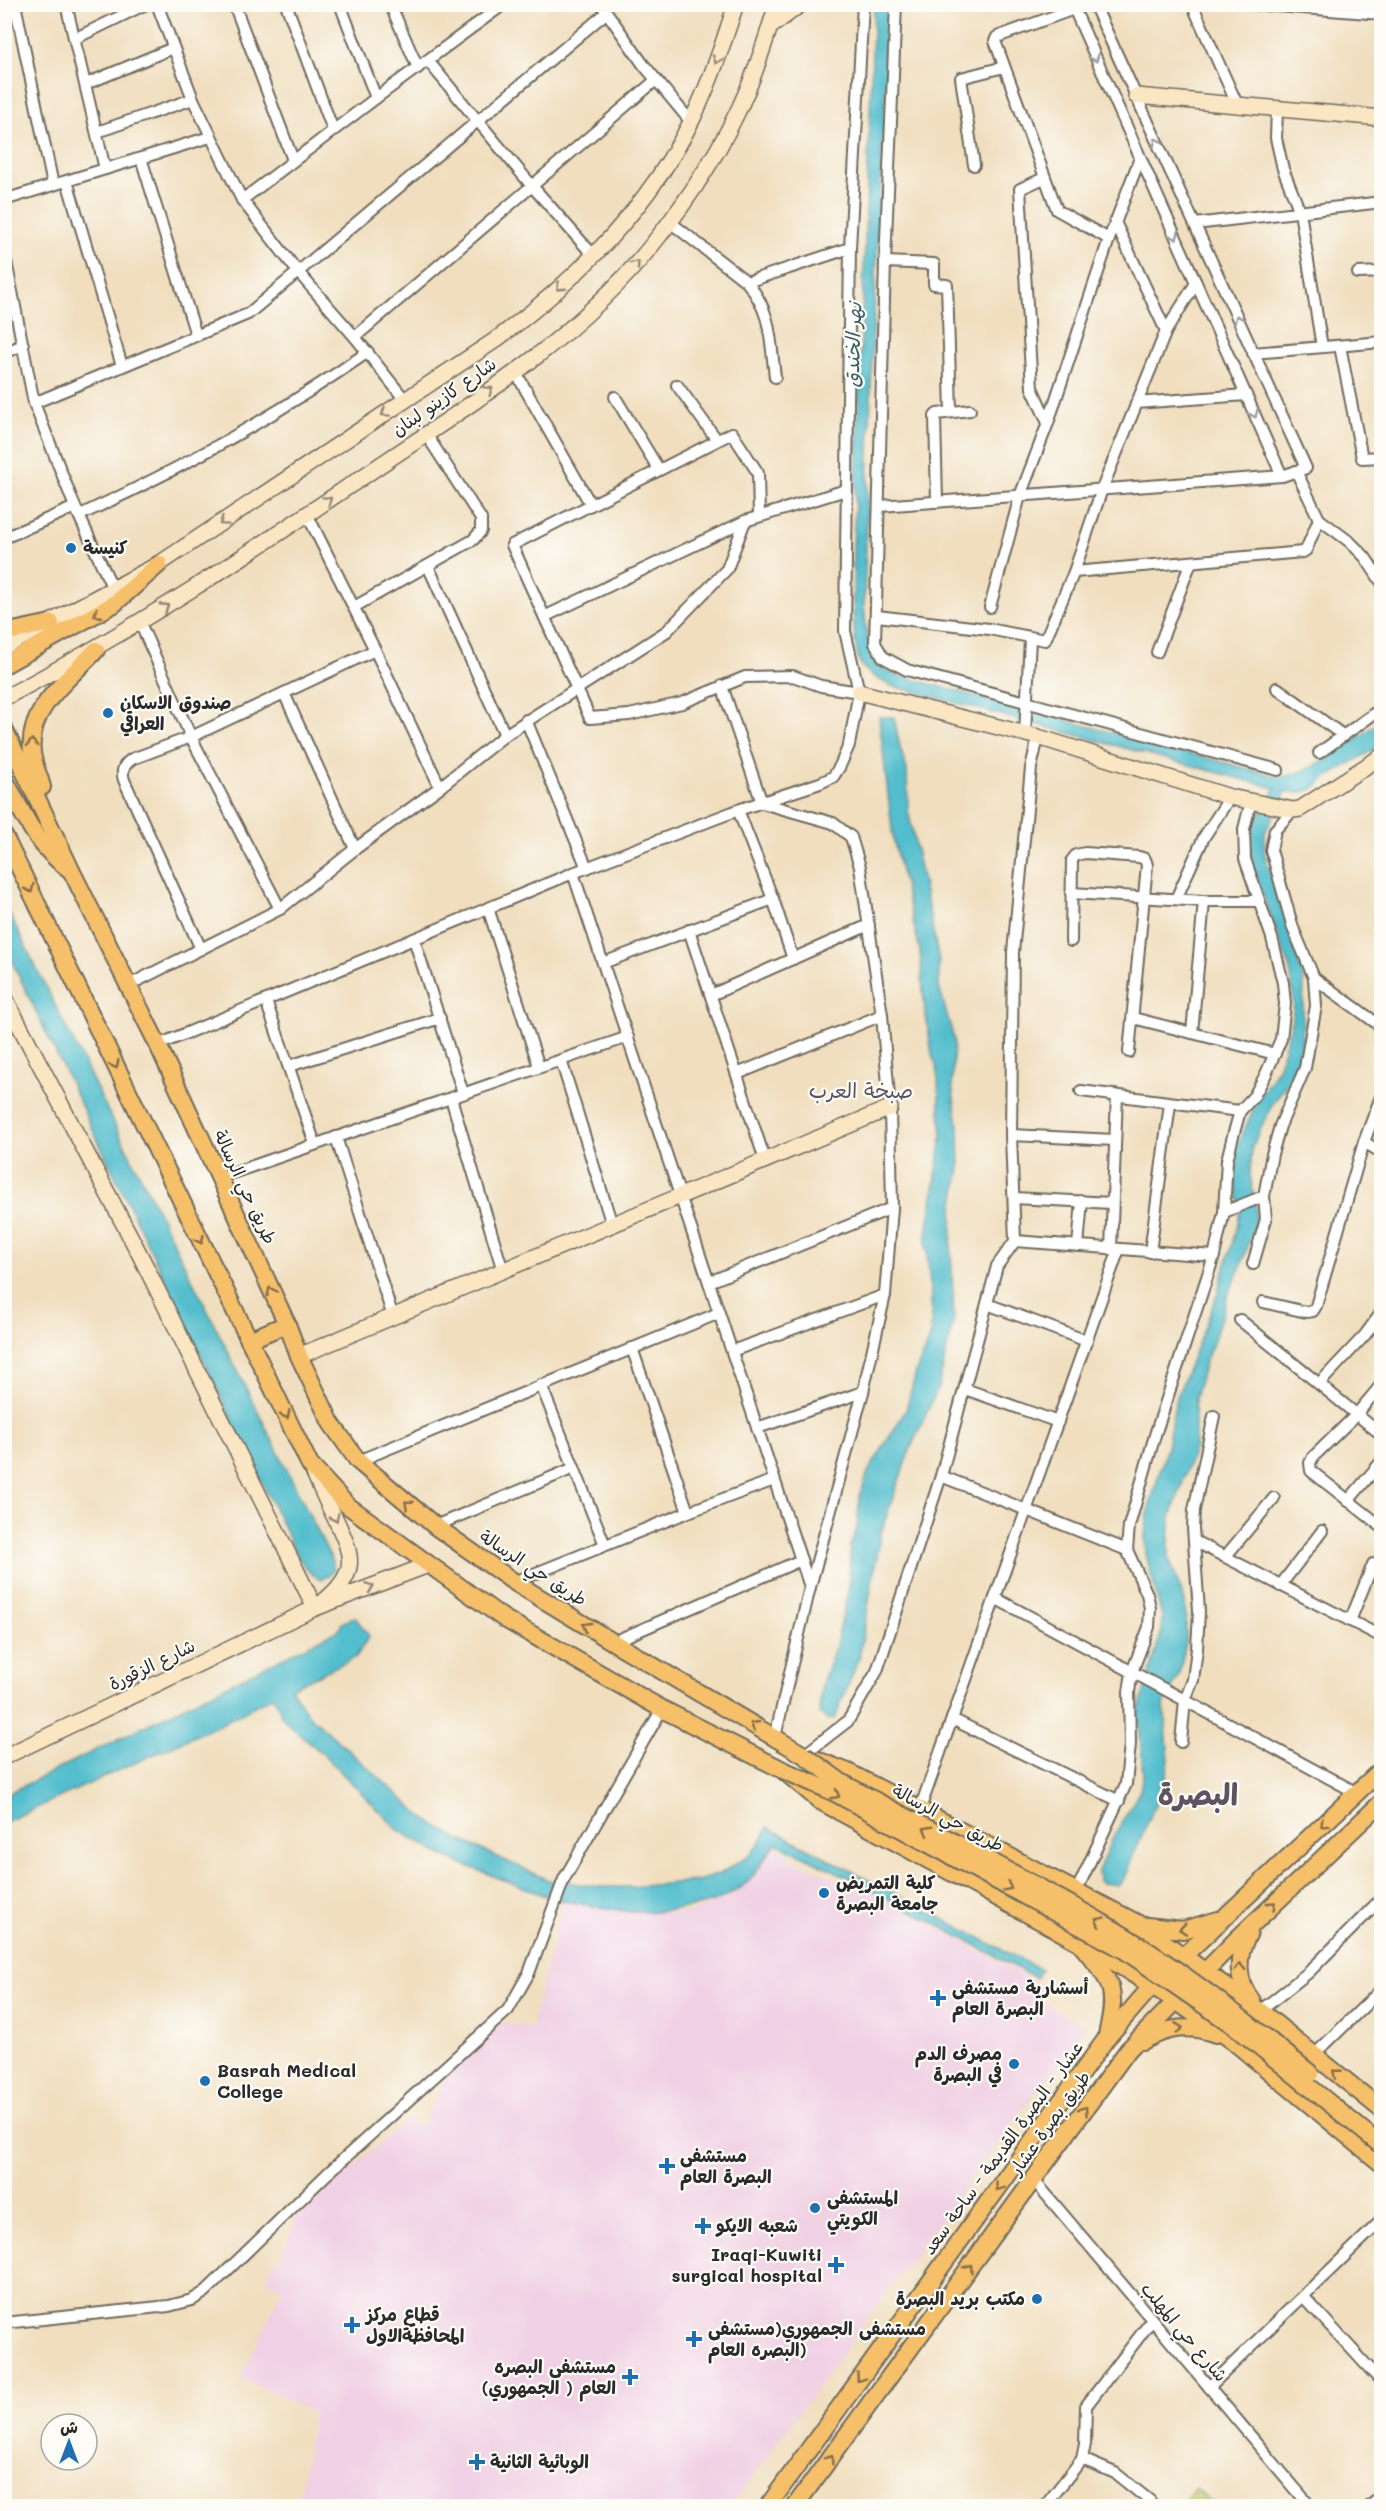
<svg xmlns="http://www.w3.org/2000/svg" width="1386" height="2511" font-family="Mali,'Playpen Sans Arabic',sans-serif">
<rect width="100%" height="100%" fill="#fdfcf7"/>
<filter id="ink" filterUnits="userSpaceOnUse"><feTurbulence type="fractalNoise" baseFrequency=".0167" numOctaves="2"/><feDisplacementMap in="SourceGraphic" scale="12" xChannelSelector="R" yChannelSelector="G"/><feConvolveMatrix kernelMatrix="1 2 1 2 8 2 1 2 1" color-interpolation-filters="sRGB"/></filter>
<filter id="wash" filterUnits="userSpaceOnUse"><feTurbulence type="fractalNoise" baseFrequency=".008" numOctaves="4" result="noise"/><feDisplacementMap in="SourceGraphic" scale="24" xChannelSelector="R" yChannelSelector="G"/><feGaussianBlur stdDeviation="1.35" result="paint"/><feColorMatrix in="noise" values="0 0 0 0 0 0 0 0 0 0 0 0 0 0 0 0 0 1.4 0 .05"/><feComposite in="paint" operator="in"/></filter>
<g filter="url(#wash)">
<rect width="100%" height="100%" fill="#f0debe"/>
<path fill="#f0d0e4" d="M775,1843L793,1860L839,1880L857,1883L1049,1989L1043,2002L1085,2027L949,2207L731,2506H298L313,2413L241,2378L283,2288L266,2280L275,2260L280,2261L297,2217L404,2122L423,2125L450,2069L504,2022L531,2029L563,1902L634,1913L692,1912L731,1896L756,1876Z"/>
<path fill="#b2c366" stroke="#6e7748" stroke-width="1.5" d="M1196,2488L1214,2506H1180Z"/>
<g fill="#52becd" stroke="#3e747c" stroke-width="1.5">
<path d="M874,5H890L873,334L864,602C866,626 865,659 889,672C896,676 905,677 912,679L1279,777C1315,774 1351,741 1381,721V745L1324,779L1313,789L1299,793L1286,791L1265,833L1264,852L1304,981L1302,1041L1299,1059L1294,1074L1272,1105L1252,1147L1250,1175L1256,1209L1255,1225L1241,1266L1228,1295L1213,1343L1205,1362L1195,1398V1446L1171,1517L1169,1538V1559L1185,1601L1186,1622V1642L1179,1674L1164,1705L1169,1760L1165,1782L1123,1880L1118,1885L1102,1883L1099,1881L1098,1871L1112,1839L1140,1791L1143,1773L1138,1712L1162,1631V1616L1146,1555L1145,1535L1150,1504L1167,1447L1176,1399L1216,1298L1237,1227L1240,1211L1234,1172L1235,1151L1257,1101L1279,1066L1291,1024L1294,1004L1290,968L1254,871L1249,843L1255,821L1267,806L1275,788L889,685C880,680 868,674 862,666C850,649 854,575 853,552Z"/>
<path d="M879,717H894L900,748L907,770L908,810L939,960V987L954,1039L952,1085L959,1131L960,1168L953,1210L951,1249L954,1319L938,1388L909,1452L881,1532L859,1658L835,1718L827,1719L819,1713L822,1684L836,1645L849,1587L850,1546L857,1528L860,1496L868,1472L906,1410L916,1372L931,1335V1297L926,1241L942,1137L937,1068L932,1055L924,1002L920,951L893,838Z"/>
<path d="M5,905L331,1558L334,1569L329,1576L321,1579C307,1573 302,1564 295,1551L5,947Z"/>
<path d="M355,1617L369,1636L356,1657L291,1688L307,1713L425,1819L458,1839L548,1880L602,1887H632L697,1881L720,1874L751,1854L761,1841L768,1827L1041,1970L1036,1978L854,1880L776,1843L750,1880L740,1888L716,1901L698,1906L657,1912H631L564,1901L543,1895L447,1858L399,1831L324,1755L289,1725L280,1714V1708L273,1696L223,1723L5,1822V1795L339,1630L342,1623Z"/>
</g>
</g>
<g filter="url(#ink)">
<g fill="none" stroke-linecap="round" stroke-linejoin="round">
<g stroke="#706a5e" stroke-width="14">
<g id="street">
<path d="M15,4L53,185"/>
<path d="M66,4L105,169"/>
<path d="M157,4L193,99L242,200L298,272L355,337L405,400"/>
<path d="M234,4L293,160"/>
<path d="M286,4L333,130"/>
<path d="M340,4L376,98"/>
<path d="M390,4L418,68"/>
<path d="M601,4L643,64L691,122"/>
<path d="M896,4L885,262L875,643L883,657L907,670L1278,770"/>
<path d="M1072,4L1282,476"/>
<path d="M1192,4L1237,104"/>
<path d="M1249,4L1382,14"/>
<path d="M1074,9L997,37L995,41L1057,210L1109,239"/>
<path d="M76,38L146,4"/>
<path d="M428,61L532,186L593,255"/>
<path d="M86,84L173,48"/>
<path d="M1277,108L1276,138L1283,169L1300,212L1322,347"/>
<path d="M97,132L193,99"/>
<path d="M141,158L196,335"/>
<path d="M974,165L961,78L1004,67"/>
<path d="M1044,178L1020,189L1032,388L1048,423"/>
<path d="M67,181L122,366"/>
<path d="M4,200L210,137"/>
<path d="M242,200L376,98L504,4"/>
<path d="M670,222L747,282C772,313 770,338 775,377"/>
<path d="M1115,222L1166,331"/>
<path d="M1195,224L1382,202"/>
<path d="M4,251L34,403L75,507L113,589"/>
<path d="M885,262L934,264V284L947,285L951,411"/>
<path d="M1358,273L1382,272"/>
<path d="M747,282L850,248"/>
<path d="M355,337L656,80"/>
<path d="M1340,346L1362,458L1382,457"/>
<path d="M4,353L23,345"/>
<path d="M1253,353L1382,342"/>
<path d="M515,371L591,505"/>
<path d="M677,385L717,440"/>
<path d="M615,397L659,470"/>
<path d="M34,403L248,314L606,13"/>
<path d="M1136,403L1246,395"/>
<path d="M1296,471L1319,519L1350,542L1365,557L1382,583"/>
<path d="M937,502L935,416L937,414L970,410"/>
<path d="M880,506L1282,476L1306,468L1094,4"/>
<path d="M307,514L375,650L440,787"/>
<path d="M80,515C181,469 276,416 368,352"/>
<path d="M759,516L758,473L732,433L512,545L590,718L629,715L682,703L745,677L793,676L821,686L859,692"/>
<path d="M4,538L75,507"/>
<path d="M428,566L505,735"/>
<path d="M1074,572L1303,552L1306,550L1319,519"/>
<path d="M354,607L473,540L481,531V519L426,434"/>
<path d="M990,607L1020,496L1048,423L1109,239L1140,158"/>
<path d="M546,616L745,521L846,490"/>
<path d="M877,616L989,629L1045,640L1074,572L1102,489L1166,331L1196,283"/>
<path d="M140,623L191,737L280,909"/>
<path d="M1157,652L1191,562"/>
<path d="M722,686L762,803L833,823L851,837L860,867L882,1015L890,1108L892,1208L885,1295L863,1392L810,1587L775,1737"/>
<path d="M1277,688L1344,736"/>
<path d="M284,693L355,849"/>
<path d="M526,720L587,868"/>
<path d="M1025,734L1030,639"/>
<path d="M1319,753L1382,708"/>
<path d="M738,810L773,899L793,959"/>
<path d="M573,873L810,1587"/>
<path d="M1071,893L1204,901H1259"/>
<path d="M1176,899L1204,837L1230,797"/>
<path d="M488,908L539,1067"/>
<path d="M689,930L765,1160"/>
<path d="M414,939L463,1093"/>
<path d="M1071,941L1072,860L1076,855L1085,853L1139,857L1145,859L1147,865L1129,1052"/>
<path d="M201,949L124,780C121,771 124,764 132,759L191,737L375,650"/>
<path d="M603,963L773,899"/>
<path d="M1314,978L1382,1027"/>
<path d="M129,985L280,909L355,849L440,787L505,735L667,631L727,569L745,521"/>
<path d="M711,995L869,925"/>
<path d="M266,1001L315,1144"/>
<path d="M1133,1018L1275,1054"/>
<path d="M1192,1033L1204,901"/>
<path d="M158,1045L573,873L738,810L820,783L833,777L840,766L849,745L859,692L845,631L850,248L863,4"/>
<path d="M561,1060L612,1225"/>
<path d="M289,1066L440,1018"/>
<path d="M737,1074L882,1015"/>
<path d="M1081,1091L1240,1111"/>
<path d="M451,1098L503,1271"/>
<path d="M1011,1135L1115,1140"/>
<path d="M336,1137L393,1317"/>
<path d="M1364,1142L1382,1153"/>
<path d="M218,1178L628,1037"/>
<path d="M1014,1198L1112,1203"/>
<path d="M1224,1212L1264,1196"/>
<path d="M1015,1241L1214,1256"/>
<path d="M1078,1246L1082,1201"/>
<path d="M1111,1249L1117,1096"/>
<path d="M1150,1252L1170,1104"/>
<path d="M1253,1264L1266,1219L1264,1196L1272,1154L1280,1126L1305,1068L1316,1006L1314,978L1293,928L1271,850L1275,830L1293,810"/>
<path d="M709,1282L892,1208"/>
<path d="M1263,1302L1306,1312L1313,1311L1316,1306L1364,1142L1382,1094"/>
<path d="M987,1304L1087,1341"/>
<path d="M1240,1320L1382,1435"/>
<path d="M632,1348L688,1512"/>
<path d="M732,1351L885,1295"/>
<path d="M1319,1384L1365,1335L1382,1312"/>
<path d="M1382,1384L1356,1415L1313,1457L1310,1463L1311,1471L1382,1527"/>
<path d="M541,1385L605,1545"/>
<path d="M965,1389L1058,1422"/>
<path d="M757,1428L863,1392"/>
<path d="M358,1461L719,1313"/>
<path d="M941,1476L1127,1550"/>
<path d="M1348,1501L1382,1461"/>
<path d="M435,1526L574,1468"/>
<path d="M1194,1541L1382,1637"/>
<path d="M1225,1557L1274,1498"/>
<path d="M514,1582L688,1512L774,1480"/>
<path d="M1280,1586L1322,1531"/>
<path d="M995,1598L1357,1793"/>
<path d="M1350,1621L1373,1564"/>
<path d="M613,1642L801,1560"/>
<path d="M952,1719L1119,1801"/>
<path d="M1181,1742L1185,1700L1193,1680L1197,1649L1199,1611L1193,1528L1194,1510L1214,1416"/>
<path d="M804,1755L848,1721L877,1671L941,1476L997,1266L1015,1241L1011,1135L1013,952L1031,768L1038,737"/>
<path d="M920,1809L1119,1249"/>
<path d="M1076,1892L1126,1784L1130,1744L1129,1692L1132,1672L1149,1627L1150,1608L1147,1594L1127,1550L1129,1526L1155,1435L1214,1256L1224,1212L1227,1160L1233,1136L1240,1111L1254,1096L1266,1074L1281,1039L1285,1004L1283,983L1272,938L1245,859L1244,829L1251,801"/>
<path d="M1260,2011L1309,1972L1382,1898"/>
<path d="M1314,2055L1382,1989"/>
<path d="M1033,2179L1310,2506"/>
<path d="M1303,2296L1382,2382"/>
<path d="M4,2323L169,2306L192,2300L205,2292L327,2174L508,2010L529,1973L564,1879L662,1709"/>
<path d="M1209,2387L1382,2220"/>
<path d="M1082,2459L1115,2473L1150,2501L1153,2506"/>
<path d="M1045,2506L1082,2459L1085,2444L1086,2406L1152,2320"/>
<path d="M1370,2506L1382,2496"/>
</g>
</g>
<g stroke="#706a5e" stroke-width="18">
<g id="secondary">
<path d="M770,27L801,4"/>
<path d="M1136,96L1382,118"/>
<path d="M4,647L159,564L494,341C573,283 648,209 692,120C710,83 723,44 736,4"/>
<path d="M859,692L1038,737L1230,797L1293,810L1300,809L1382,756"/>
<path d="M4,698C133,631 253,551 373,470C471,404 577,339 652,245C690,198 723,147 747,91C759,63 768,33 777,4"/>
<path d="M4,996L140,1255L315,1608"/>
<path d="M299,1356L890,1108"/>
<path d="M314,1473C321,1489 328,1505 336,1520C354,1558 358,1573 323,1602"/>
<path d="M4,1757L315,1608L428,1565"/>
</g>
</g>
<g stroke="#706a5e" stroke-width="20">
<g id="primary">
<path d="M4,633L51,623"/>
<path d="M4,665L114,604L159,564"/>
<path d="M4,729L72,872L158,1045L287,1324L299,1356L331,1423L358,1461L435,1526L514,1582L613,1642L804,1755L848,1772L1137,1923L1260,2011L1382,2110"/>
<path d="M4,778C22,812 37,847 69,869"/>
<path d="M42,787C39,775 33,764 32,752C27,707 69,680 96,650"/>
<path d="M4,836L310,1465L347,1505L503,1618L662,1709L783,1770L820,1801L1103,1955L1176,2001L1233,2041L1382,2164"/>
<path d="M249,1340L287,1324"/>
<path d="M1147,1926L1183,1930L1218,1920"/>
<path d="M1249,1933C1236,1955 1236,1981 1252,2001"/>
<path d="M1083,1947C1112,1983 1118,1988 1107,2035"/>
<path d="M1177,1962L1382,1769"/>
<path d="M1143,2041C1168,2027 1189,2024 1216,2034"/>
<path d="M768,2506L1106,2039L1158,1979"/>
<path d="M795,2506L1128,2050L1238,1938L1382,1802"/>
</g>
</g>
<use href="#street" stroke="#fff" stroke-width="10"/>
<use href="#secondary" stroke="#fbe6c4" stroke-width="15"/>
<use href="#primary" stroke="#f6c06b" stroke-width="16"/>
<g stroke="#706a5e" stroke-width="20" stroke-linecap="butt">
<g id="primary-bridge">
<path d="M804,1755L841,1782C931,1832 1025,1876 1113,1929C1184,1971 1247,2022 1311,2074"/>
<path d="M783,1770L833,1792L1124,1950L1237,2028L1382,2146"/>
</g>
</g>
<use href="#primary-bridge" stroke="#f6c06b" stroke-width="16"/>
</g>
<defs><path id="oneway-chevron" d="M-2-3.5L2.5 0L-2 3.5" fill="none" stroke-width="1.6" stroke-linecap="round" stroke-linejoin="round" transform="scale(1.5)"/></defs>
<g stroke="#a0a0a0">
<use href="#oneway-chevron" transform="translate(1095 58) rotate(66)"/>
<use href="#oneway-chevron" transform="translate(1157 142) rotate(-115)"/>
<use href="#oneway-chevron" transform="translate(1175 236) rotate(66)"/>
<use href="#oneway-chevron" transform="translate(1238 319) rotate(-115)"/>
<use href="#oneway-chevron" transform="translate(1254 414) rotate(66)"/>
</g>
<g stroke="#938878">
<use href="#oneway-chevron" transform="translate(717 60) rotate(110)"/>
<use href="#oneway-chevron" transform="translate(636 264) rotate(-49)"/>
<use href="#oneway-chevron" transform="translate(560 287) rotate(137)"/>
<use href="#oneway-chevron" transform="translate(489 390) rotate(-35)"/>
<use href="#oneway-chevron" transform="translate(385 413) rotate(146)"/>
<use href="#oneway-chevron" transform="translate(328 500) rotate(-34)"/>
<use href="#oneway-chevron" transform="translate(223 522) rotate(146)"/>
<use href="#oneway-chevron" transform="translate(165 607) rotate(-33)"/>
<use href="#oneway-chevron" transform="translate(335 1518) rotate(65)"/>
<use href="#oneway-chevron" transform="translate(370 1587) rotate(-21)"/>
</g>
<g stroke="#866e48">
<use href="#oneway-chevron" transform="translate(97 614) rotate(149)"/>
<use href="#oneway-chevron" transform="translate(32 743) rotate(-90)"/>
<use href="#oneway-chevron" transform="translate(30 889) rotate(64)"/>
<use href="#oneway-chevron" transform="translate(115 1065) rotate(64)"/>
<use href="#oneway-chevron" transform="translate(200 1240) rotate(64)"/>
<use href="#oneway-chevron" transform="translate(271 1291) rotate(-115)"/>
<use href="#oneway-chevron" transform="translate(286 1415) rotate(64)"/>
<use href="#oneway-chevron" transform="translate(408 1504) rotate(-140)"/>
<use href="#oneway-chevron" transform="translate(586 1626) rotate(-149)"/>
<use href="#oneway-chevron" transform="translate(754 1725) rotate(-150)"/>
<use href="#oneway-chevron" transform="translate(836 1795) rotate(28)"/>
<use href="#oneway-chevron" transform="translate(1324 1824) rotate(136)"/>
<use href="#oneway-chevron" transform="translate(927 1830) rotate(-152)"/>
<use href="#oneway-chevron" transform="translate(1008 1887) rotate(27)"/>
<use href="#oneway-chevron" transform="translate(1272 1905) rotate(-44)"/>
<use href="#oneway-chevron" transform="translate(1099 1921) rotate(-151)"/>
<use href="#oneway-chevron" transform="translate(1183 1929) rotate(174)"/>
<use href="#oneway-chevron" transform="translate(1240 1967) rotate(-91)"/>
<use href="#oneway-chevron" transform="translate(1179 2028) rotate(-7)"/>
<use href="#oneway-chevron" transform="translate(1336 2073) rotate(-141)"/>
<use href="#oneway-chevron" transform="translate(1084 2110) rotate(-54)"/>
<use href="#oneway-chevron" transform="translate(999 2187) rotate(126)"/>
<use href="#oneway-chevron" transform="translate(969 2268) rotate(-54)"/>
<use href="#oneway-chevron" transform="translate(860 2378) rotate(126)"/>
<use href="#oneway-chevron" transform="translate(830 2459) rotate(-54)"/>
</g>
</g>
<g fill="#1f6fb2" stroke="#fdfcf7" stroke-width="2">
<circle cx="71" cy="548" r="6"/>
<circle cx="108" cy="713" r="6"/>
<circle cx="824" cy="1893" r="6"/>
<path d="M935 1989h6v6h6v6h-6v6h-6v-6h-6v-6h6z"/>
<circle cx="1014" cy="2064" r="6"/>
<circle cx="205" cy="2081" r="6"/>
<path d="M664 2157h6v6h6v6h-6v6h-6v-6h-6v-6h6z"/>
<circle cx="815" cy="2208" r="6"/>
<path d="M700 2217h6v6h6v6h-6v6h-6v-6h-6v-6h6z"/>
<path d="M833 2256h6v6h6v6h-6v6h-6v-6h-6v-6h6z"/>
<circle cx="1037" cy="2299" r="6"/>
<path d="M349 2316h6v6h6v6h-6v6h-6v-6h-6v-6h6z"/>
<path d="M691 2330h6v6h6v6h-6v6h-6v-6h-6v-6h6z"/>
<path d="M627 2368h6v6h6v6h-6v6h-6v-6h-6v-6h6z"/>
<path d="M474 2453h6v6h6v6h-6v6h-6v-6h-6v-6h6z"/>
</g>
<g text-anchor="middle" stroke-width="4.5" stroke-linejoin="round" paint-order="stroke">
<g font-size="18" fill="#2b2b2b" stroke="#fdfcf7">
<text transform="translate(444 397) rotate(-35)" y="6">شارع كازينو لبنان</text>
<text transform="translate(245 1187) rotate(65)" y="6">طريق حي الرسالة</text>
<text transform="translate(533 1568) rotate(33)" y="6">طريق حي الرسالة</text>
<text transform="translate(152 1665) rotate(-26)" y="6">شارع الزقورة</text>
<text transform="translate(948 1818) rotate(28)" y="6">طريق حي الرسالة</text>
<text transform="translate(1050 2123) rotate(-54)" y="6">طريق بصرة عشار</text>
<text transform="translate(1003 2148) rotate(-54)" y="6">عشار - البصرة القديمة - ساحة سعد</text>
<text transform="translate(1184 2332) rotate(50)" y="6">شارع حي المهلب</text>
</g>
<g font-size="18" font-weight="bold" fill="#2b2b2b" stroke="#fdfcf7" text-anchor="start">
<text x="83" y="554">كنيسة</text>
<text x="120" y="709">صندوق الاسكان<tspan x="120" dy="21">العراقي</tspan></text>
<text x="836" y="1889">كلية التمريض<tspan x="836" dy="21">جامعة البصرة</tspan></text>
<text x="952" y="1994">أسشارية مستشفى<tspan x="952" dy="21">البصرة العام</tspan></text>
<text x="1002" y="2060" text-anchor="end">مصرف الدم<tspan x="1002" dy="21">في البصرة</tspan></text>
<text x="217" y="2077">Basrah Medical<tspan x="217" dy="21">College</tspan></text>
<text x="680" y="2162">مستشفى<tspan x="680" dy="21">البصرة العام</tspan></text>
<text x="827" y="2204">المستشفى<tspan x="827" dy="21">الكويتي</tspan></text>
<text x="716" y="2232">شعبه الايكو</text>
<text x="822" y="2261" text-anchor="end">Iraqi-Kuwiti<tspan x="822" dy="21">surgical hospital</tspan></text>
<text x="1025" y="2305" text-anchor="end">مكتب بريد البصرة</text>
<text x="366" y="2321">قطاع مركز<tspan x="366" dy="21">المحافظةالاول</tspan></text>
<text x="708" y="2335">مستشفى الجمهوري(مستشفى<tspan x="708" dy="21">البصره العام)</tspan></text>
<text x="616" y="2373" text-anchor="end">مستشفى البصره<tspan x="616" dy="21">العام ( الجمهوري)</tspan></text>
<text x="490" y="2468">الوبائية الثانية</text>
</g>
<g font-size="20" font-style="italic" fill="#395e64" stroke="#fdfcf7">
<text transform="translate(853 345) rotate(-88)" y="7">نهر الخندق</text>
</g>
<g font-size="21" fill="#5e5461" stroke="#fdfcf7">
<text x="861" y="1098">صبخة العرب</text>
</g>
<g font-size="30" font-weight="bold" fill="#5e5461" stroke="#fdfcf7">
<text x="1198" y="1805">البصرة</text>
</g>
</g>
<rect width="1386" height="2511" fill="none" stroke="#fdfcf7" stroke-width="24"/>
<g transform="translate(69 2442)"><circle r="28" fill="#fdfcf7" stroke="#a9a8a5" stroke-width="1.5"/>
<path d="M0-4.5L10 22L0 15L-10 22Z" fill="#1f6fb2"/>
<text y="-9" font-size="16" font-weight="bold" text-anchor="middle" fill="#2b2b2b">ش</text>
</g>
</svg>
